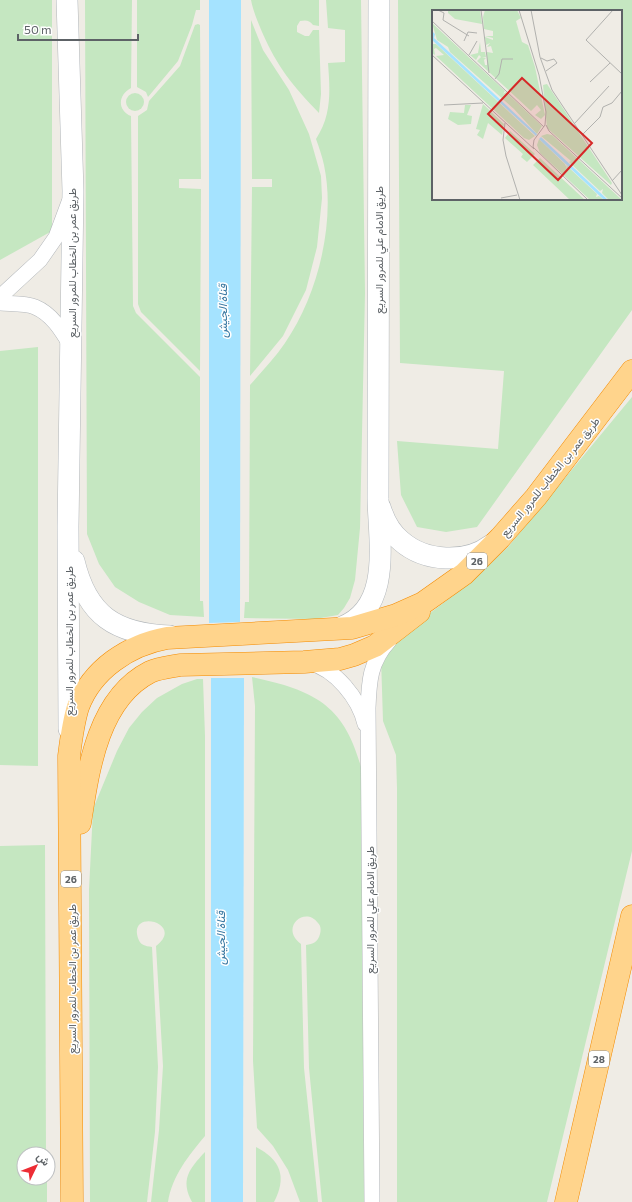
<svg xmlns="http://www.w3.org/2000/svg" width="632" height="1202" font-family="Commissioner,Vazirmatn,sans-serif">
<rect width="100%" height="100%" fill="#efece5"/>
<g fill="#c5e7c1" fill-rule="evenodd">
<path d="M0,0H52V231L0,260Z"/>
<path d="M85,0H132L131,88C118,95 117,110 131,116L133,306L136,313L200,377V601H203L204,617L170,615L139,602L115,587L99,564L87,534Z"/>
<path d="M137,0H200V10H196L192,25L178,61L148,97L146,92L137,87Z"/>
<path d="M251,0H319V26L313,25C309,20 306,20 300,21L297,26V32L305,36H309L313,30H319L321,94L319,113C292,85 278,68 262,32C258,22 253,11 251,0Z"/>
<path d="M326,0H361L365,293L360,528L355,580L350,598L344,608L338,615L315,619L244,618L245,602H249L250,385C262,371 275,358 285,343C318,295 336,222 324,165C322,156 319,147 316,139C332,115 330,90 328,63L345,62V30L328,28Z"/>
<path d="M398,0H632V310L477,527L446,532L417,527L401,495L397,441L498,449L504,371L400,363ZM433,11H621V199H433Z"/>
<path d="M251,20L263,50L289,90L309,134L321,176L322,198L317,247L306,290L283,336L250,376L252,187H272V179H252Z"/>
<path d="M198,24L200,25L201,179H179V188L201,189L200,371L141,312L138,304V116L147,110L149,101L180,66L195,25Z"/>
<circle cx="135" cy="102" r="9"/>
<path d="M38,347V766L0,765V351Z"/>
<path d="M632,397V851L547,1202H397V788L396,755L383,721L381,658L409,629L467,585L508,547Z"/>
<path d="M252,677C313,690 344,704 361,767L364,1202H322L309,1068L306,945C313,944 318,942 320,934C321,930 321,926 318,923C305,905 279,928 301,944L304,1068L318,1202H300L288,1170L273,1146L257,1128L253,1061L255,706Z"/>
<path d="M197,679H203L205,736V1136C189,1155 172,1176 168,1202H151L159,1130L163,1066L156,946C186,923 128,908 138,938C140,945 145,946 152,947L158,1067L155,1132L147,1202H90L89,890L93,809L117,751L129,728L142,712L157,698L182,684Z"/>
<path d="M45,845L46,1154H24V1178H47V1202H0V846Z"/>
<path d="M256,1147C281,1160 287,1177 274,1202H256Z"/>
<path d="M205,1152V1202H192C180,1180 189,1169 205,1152Z"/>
</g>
<g fill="#a5e3ff">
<path d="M209,0H241L240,622L209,623Z"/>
<path d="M211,678H244L243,1202H211Z"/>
</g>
<path fill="#efece5" d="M211,676H244L246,678H209Z"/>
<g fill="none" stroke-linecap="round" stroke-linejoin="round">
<g stroke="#b2b6ba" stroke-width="16">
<g id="street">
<path d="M0,297L40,260L56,237L69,202"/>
<path d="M0,303C10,304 25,303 35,307C52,314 62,331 71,346"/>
<path d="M310,663C335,669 359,698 365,724"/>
<path d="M372,1202L368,708C369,681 370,662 389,641"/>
</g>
</g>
<g stroke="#b1b6ba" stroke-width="22">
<g id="secondary">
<path d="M67,0L73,191L68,527L69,729"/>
<path d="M380,507C384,520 391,533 401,541C425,562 466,564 491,545"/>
<path d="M74,561C87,616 116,634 170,636"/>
<path d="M342,627C392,608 379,542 378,499L379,0"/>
</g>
</g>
<g stroke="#f48b00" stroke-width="23">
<g id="highway">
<path d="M80,823C88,772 97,699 150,672C159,668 170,667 180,665L304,662L340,659L354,655L375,646L419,612"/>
<path d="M72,1202L69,756C71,740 73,723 78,707C92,669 129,645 167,638L352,628L396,615L423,603L464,574L500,538L536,497L632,371"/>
<path d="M566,1202L632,916"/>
</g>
</g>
<use href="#street" stroke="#fff" stroke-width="15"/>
<use href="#secondary" stroke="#fff" stroke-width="21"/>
<use href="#highway" stroke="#ffd48c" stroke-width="22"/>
</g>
<g text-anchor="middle" stroke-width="3" stroke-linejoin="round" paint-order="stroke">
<g fill="#fff" stroke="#8e9194" stroke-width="1">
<rect x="467" y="553" width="20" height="16" rx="3"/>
<rect x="61" y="871" width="20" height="16" rx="3"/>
<rect x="589" y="1051" width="20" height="16" rx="3"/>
</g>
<g font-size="10" font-weight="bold" fill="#5d6266">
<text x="477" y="565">26</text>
<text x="71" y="883">26</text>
<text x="599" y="1063">28</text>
</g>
<g font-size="11" fill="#5d6266" stroke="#fff">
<text transform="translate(379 250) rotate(-90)" y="4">طريق الامام علي للمرور السريع</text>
<text transform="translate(72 263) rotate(-90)" y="4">طريق عمر بن الخطاب للمرور السريع</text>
<text transform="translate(550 477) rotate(-51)" y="4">طريق عمر بن الخطاب للمرور السريع</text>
<text transform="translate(69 641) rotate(-90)" y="4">طريق عمر بن الخطاب للمرور السريع</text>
<text transform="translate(370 910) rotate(-90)" y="4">طريق الامام علي للمرور السريع</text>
<text transform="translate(72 979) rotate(-90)" y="4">طريق عمر بن الخطاب للمرور السريع</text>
</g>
<g font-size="12" font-style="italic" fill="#3a79a2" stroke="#fff">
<text transform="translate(223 311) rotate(-90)" y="4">قناة الجيش</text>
<text transform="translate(221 938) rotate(-90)" y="4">قناة الجيش</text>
</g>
</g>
<g transform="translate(432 10)">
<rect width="190" height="190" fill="#efece5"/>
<path d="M16,0H48L50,14L23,9L16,3ZM53,0H85L89,8L84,11L90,32L96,35L103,57L113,105L109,109L103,105L109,100L105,95L99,101L45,51L49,47L47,45L44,50L38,45L46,43L48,32L49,42H53L54,47L50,48H54L52,50L53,55H55V42L61,43L59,36L55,37L58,33L54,35L53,27L61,30V28L53,26H61V21L52,19L51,7ZM0,13L73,81L71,84L74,82L110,116L105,124L82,99L18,42L16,37L5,30ZM0,34H4L103,126L97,130L92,128L4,46L12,45L4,38L2,39L3,45L0,43ZM115,74L180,173L179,175L115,118L111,75ZM51,94L72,114L70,125L56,113L51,129L45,125L48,120L44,119ZM33,95H39L35,105L40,106L39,114L26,115L16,109L18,102L32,103ZM78,121L103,144L95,152L89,147L91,144L73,128ZM115,124L120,125L190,190H177L170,183L171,179L168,181L137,152L139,151L109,126ZM107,129L133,154L136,161L134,155L165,184L164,187L167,186L172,190H158L108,143L105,135ZM108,148L153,190H138L101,155Z" fill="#c5e7c1"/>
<path d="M0,21L3,24L2,28L105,124L104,126L0,30ZM109,127L176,190H172L107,129Z" fill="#a5e3ff"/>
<path fill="none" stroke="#b1b1ae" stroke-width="1" d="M6,0L12,3L11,10L37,26M49,0L57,63M87,0L107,65L114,102L113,115L102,130L101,137L156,190M99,0L108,47L120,80L190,185M181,0L154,30L190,64M0,11L112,117M32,31L36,22L45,23M0,45L102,139M37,45L45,31M109,48L115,51L122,49L125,53L114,61M63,69L67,64L70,49H81M158,72L178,53M12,95L51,93M73,113L71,130L74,146L88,190M142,114L177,76M114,115L117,121L190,188M150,125L168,107L171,97L180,93L190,81M180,171L190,160M69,188L85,185"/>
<path fill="#d62828" fill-opacity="0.15" stroke="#d62828" stroke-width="2" d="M90,68L160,133L126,170L56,104Z"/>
<rect width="190" height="190" fill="none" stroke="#5d6266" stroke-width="2"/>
</g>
<g transform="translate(36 1166) rotate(47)"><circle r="19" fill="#ffffff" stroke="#bec0c2"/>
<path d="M0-3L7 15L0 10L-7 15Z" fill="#ed2d35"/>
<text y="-6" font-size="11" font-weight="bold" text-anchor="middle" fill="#5d6266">ش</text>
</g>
<path d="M18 34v6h120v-6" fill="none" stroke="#5d6266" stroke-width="2"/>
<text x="24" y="34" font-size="12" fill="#5d6266" stroke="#ffffff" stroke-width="3" paint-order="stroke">50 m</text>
</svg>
